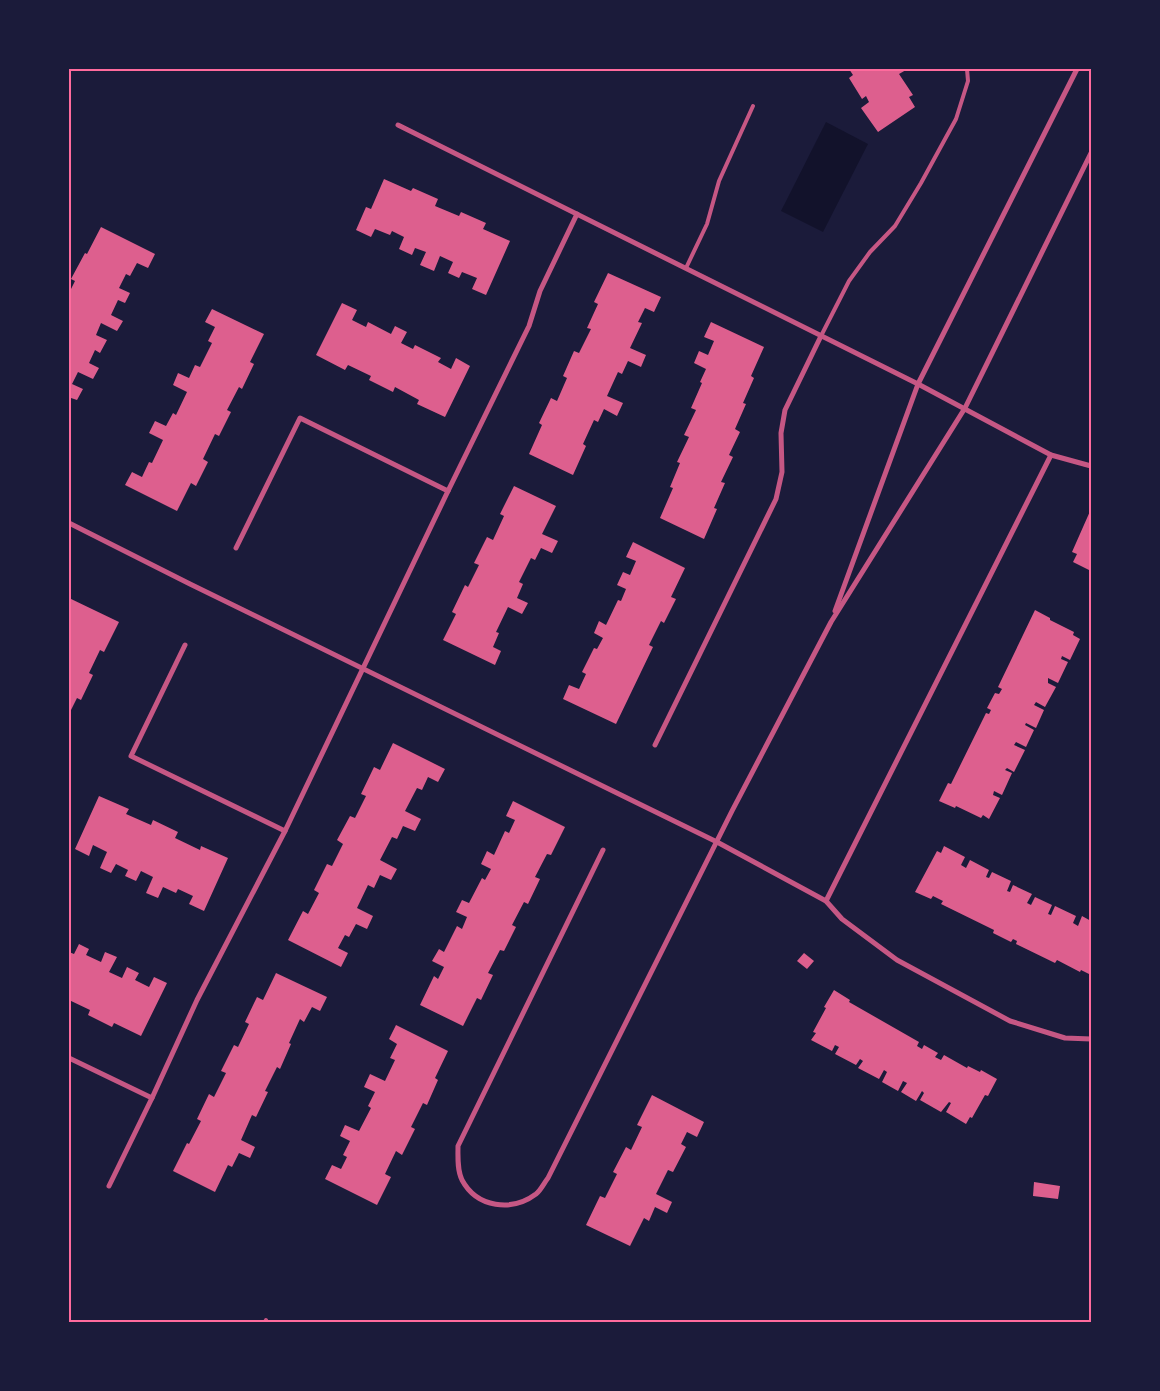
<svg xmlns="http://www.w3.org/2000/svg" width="1160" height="1391" font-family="'Nunito Sans',sans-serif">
<rect width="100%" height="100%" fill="#1b1b3a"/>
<path fill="#12122b" d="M826,122L868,144L823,232L781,211Z"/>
<g fill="#dd5f8e">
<path d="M844,69H905L906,70L899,74L913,95L909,97L915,107L878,132L861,108L869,102L866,96L862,99L849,78L853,75L849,69L845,71Z"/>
<path d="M384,179L411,191L413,188L438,199L435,206L459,216L461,212L486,223L483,229L510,241L486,295L472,289L477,278L462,272L459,278L448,273L453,262L440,256L434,271L420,265L426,252L415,248L412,255L399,249L404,237L392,231L390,235L375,229L371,237L356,230L366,207L371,209Z"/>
<path d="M101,227L155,254L148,268L137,263L130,276L126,274L119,288L130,293L125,303L118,300L111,315L123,321L117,331L101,323L96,335L107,340L100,353L95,350L89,363L99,368L93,379L78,372L72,384L83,389L77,400L71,398L69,403V293L75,281L71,279L85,253L87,254Z"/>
<path d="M608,273L661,297L654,312L645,308L638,322L642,323L630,348L646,355L641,367L628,361L622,374L618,372L607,396L623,403L617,416L604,409L598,422L594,420L583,444L586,446L573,475L529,454L542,425L539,423L551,398L557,401L567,378L563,376L574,351L579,353L591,329L587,328L598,304L594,302Z"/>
<path d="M342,303L357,310L352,320L366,327L368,322L391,334L395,326L407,332L401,343L413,349L415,345L441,358L438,362L451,369L456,358L470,366L445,417L417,404L419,400L395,387L393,392L369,380L371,376L348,365L345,370L316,355Z"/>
<path d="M212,309L264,334L250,362L254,364L242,389L239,387L227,410L231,412L219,436L215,434L203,459L208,462L196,486L191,483L177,511L125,485L132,472L142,477L149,462L152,463L163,440L149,433L155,421L166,426L173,413L176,415L187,392L173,385L178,373L189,378L195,365L200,367L212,343L208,341L215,327L205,322Z"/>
<path d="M711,322L764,347L751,376L754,378L743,403L746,404L735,429L740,432L729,455L733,457L721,482L725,483L714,508L717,509L704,539L660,518L673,488L670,487L680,463L677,462L689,437L684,435L696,410L691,408L702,383L700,382L706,369L694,363L699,351L708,355L714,341L704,337Z"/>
<path d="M514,486L556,506L542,534L558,541L552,553L541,548L535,560L531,558L519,582L523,584L517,598L528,603L522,614L508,607L496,632L499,633L493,647L501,651L495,665L443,640L456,614L452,612L465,585L468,587L479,565L474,563L487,537L493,540L504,516L500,514Z"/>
<path d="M1091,509V571L1073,562L1077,554L1072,552Z"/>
<path d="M633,542L685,568L671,597L676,599L664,623L661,621L649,645L653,647L616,724L563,699L569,685L579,689L586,674L582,672L594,648L597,649L603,638L594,633L599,621L606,625L618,600L621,601L626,589L617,585L623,572L630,575L636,561L626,557Z"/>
<path d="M69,598L119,622L104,652L100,650L89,673L93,675L81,700L77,698L69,714Z"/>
<path d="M1035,610L1050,618V620L1074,632L1073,635L1080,639L1070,660L1062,656L1061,659L1068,662L1058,683L1048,678V683L1056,687L1045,707L1036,702L1034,705L1044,710L1036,728L1026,723L1025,725L1034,730L1026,747L1016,742L1014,745L1025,750L1014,772L1007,768L1005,770L1012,773L1002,795L994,791L993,795L1000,798L989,819L983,815L981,818L956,806L955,808L939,801L948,783L951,784L986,713L989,714L991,710L987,708L995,693L999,694L1002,689L998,687Z"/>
<path d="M393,743L445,769L438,782L428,777L422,790L417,788L405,811L421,819L415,831L403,826L397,839L392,837L380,860L397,869L391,880L380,875L374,888L368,885L357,908L373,916L367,929L356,924L349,937L345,935L338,948L348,953L341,967L288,940L303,911L308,914L319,893L314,890L327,864L332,866L343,844L337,840L350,816L355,818L366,796L361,794L374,767L380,770Z"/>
<path d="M99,796L129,809L126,814L151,825L153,820L178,832L175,838L200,850L201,846L228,858L204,911L189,904L193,896L178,889L176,893L163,887L158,898L146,893L153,877L141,871L136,881L125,876L128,870L116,864L111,873L100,868L107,852L93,845L89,856L75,849Z"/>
<path d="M513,801L565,827L551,855L547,854L535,877L540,879L528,904L524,902L512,925L516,927L504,951L500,950L488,973L493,975L481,1000L477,998L463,1026L420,1005L434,976L438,979L444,967L432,961L439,949L444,952L457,926L462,929L467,917L456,912L462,900L469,903L482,878L485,880L491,869L481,864L487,851L494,855L505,831L509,833L515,820L506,816Z"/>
<path d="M944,846L965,857L961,865L966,868L970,860L989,870L986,877L989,878L992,872L1011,881L1007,891L1010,892L1013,885L1032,894L1027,903L1031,905L1035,897L1052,905L1048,914L1051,915L1055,906L1076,916L1073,923L1078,926L1082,916L1091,921V975L1081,970L1080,972L1057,960L1055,963L1016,944L1017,941L1013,939L1011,942L993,933L994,930L941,904L943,901L933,896L931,899L915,892L937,851L941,853Z"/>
<path d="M79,944L89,949L86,955L101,962L105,952L117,957L109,972L122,978L127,967L139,973L135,980L149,987L154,977L167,983L141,1036L114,1023L112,1027L88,1015L90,1010L69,1000V952L74,954Z"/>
<path d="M804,953L814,961L807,969L797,961Z"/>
<path d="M276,973L327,997L320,1011L312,1007L304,1022L300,1019L289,1043L291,1044L280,1069L277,1067L265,1091L268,1092L256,1117L252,1115L241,1140L255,1147L250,1158L239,1153L232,1167L228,1165L215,1192L173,1171L187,1143L189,1144L201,1121L197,1119L209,1094L214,1097L226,1073L221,1071L234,1045L238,1047L249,1024L245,1022L257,997L263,1000Z"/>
<path d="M834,990L850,1000L849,1002L919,1042L917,1046L922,1049L924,1045L938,1053L935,1057L941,1060L944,1055L967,1068L968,1066L980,1072L981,1070L997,1079L988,1096L985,1095L972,1118L970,1117L966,1124L946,1112L951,1103L949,1102L941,1112L920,1100L924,1093L922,1091L916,1101L901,1092L907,1083L903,1081L898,1091L882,1082L887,1072L884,1070L879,1079L858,1068L863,1061L860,1059L856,1065L835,1054L839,1047L835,1045L832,1051L811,1040L816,1033L813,1032L826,1008L824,1007Z"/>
<path d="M396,1025L448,1051L435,1078L438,1080L427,1105L423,1103L411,1127L415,1129L402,1155L396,1151L385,1174L391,1177L377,1205L325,1179L332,1165L341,1169L347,1157L343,1155L350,1141L340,1136L345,1125L359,1131L371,1108L368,1106L375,1092L364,1087L370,1074L385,1081L395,1060L390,1058L397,1044L389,1039Z"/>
<path d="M652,1095L704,1122L697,1137L687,1132L681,1144L686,1147L673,1172L668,1170L656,1194L672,1202L667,1213L655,1207L649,1221L644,1218L630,1246L586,1225L600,1196L605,1198L617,1174L613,1172L626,1147L631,1150L642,1127L637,1125Z"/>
<path d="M1034,1182L1060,1186L1058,1199L1033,1196Z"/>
</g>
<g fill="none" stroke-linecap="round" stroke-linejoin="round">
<g stroke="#c65784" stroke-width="4">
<path d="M686,268L707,224L719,181L753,106"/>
<path d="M821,336L849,281L870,252L895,226L921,183L956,119L968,81L967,69"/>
<path d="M265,1322L266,1320"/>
</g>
<g stroke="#c65784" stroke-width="5">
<path d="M398,125L918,384L1051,455L1091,466"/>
<path d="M69,523L190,584L717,842L826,901L842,919L897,960L1010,1021L1065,1038L1091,1039"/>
<path d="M236,548L300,418L448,491"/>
<path d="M835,611L918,384L1077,69"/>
<path d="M185,645L131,756L285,831"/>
<path d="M655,745L776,499L782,472L781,433L785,410L821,336"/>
<path d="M603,850L458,1146C458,1157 457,1170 462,1180C477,1208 512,1212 536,1194C541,1190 544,1183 548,1178L732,811L831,622L965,408L1091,153"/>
<path d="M826,901L1051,455"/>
<path d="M69,1058L152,1098"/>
<path d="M109,1186L152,1098L197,1000L285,831L448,491L529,326L540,291L577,214"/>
</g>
</g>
<rect width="1160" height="1391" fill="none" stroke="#1b1b3a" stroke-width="140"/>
<rect x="70" y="70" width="1020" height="1251" fill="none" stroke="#ff6b9d" stroke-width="2"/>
</svg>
